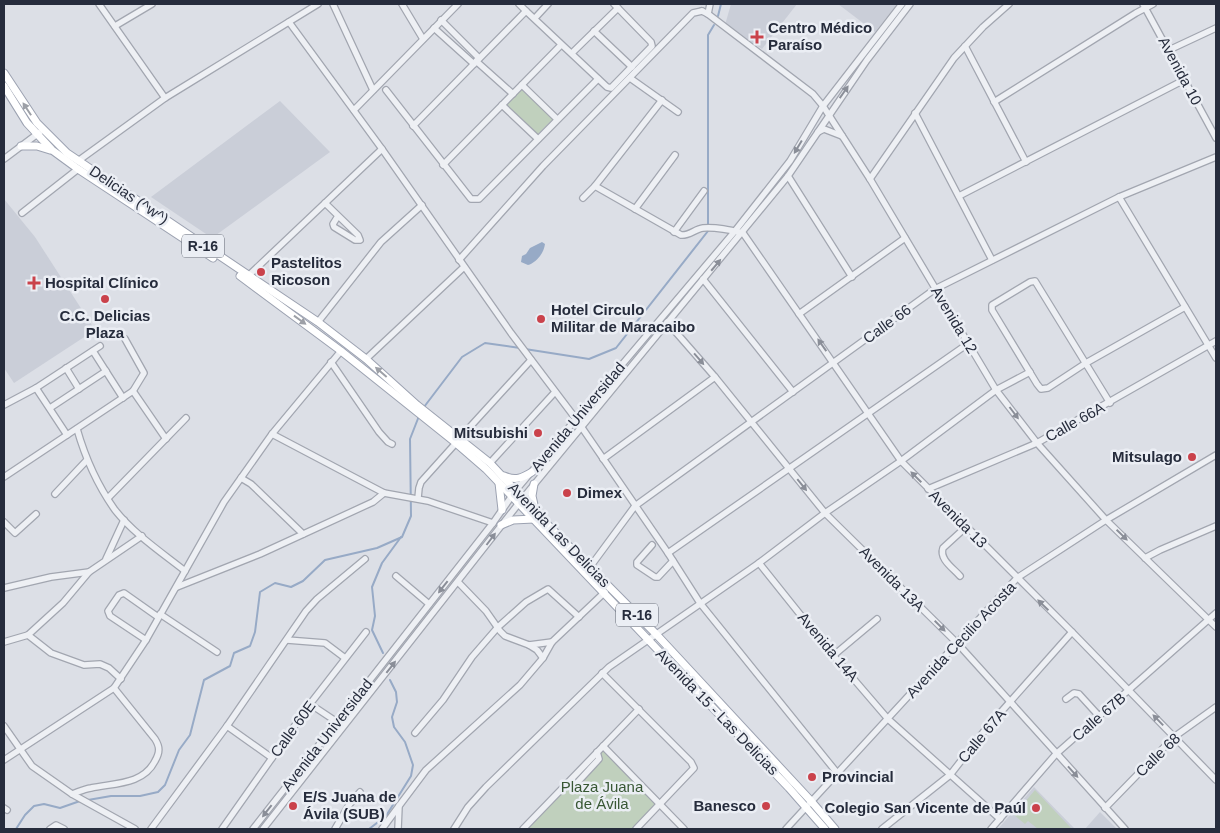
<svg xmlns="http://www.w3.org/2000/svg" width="1220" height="833" font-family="Arial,sans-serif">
<rect width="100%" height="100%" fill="#dcdfe6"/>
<g fill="#caced8">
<path d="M731,4H797L762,49L725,25Z"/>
<path d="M838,4H897L875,32Z"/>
<path d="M280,101L330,152L212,238L151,197Z"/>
<path d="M4,199L35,237L95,330L14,383L4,368Z"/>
<path d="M1034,787L1075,829H998Z"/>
<path d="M1100,812L1117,829H1085Z"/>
</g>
<g fill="#c0d0bd">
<path d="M521,89L553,119L537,135L506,105Z"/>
<path d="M603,748L658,805L634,829H524Z"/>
<path d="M1035,790L1072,829H1038L1028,821L1025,824L1014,815Z"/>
</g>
<path fill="#97aac6" d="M542,242L545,244C544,253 536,263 528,265L521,262L522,256L526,254L530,248Z"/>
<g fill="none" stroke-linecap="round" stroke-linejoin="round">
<g stroke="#97aac6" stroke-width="2">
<path d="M718,16L721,4"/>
<path d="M525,349L589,359L616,348L708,231V35L714,25"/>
<path d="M424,407L462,357L485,343L520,348"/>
<path d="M383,653L372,630L375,616L372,587L382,563L401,537"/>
<path d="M88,800L111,796H140L158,792L165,785L179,750L190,735L204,680L230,666L234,653L250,646L255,632L260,592L275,583L291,587L303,581L325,560L377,548L402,537L411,516L410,439L419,416"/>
<path d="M16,829L25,815L34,806L44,804L60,808L80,801"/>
<path d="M369,829L386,816L411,776L413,765L405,742L394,727L392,717L397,702L396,692L390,680"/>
</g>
<g stroke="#a2a6b0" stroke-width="8">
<g id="minor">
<path d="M99,4L165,98"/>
<path d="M333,4L373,90"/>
<path d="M402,4L423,39"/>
<path d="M519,4L526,11"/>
<path d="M1143,4L1216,138"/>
<path d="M702,11L708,14L813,94L823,106L870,179L996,390L1037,443L1106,520L1216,627"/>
<path d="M708,14L710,4"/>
<path d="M535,18L548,4"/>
<path d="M441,20L479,58"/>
<path d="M289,22L382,149L511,333L576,419L668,553L700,603L838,774"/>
<path d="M115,26L152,4"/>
<path d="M434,28L474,64"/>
<path d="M594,31L632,67"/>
<path d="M965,46L1026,162"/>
<path d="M1169,50L1216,28"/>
<path d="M572,53L618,8"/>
<path d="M476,61L513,94"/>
<path d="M630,78L678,112"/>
<path d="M522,85L557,119"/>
<path d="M386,90L471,199H479L598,79"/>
<path d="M662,100L595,186L681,235C689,236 695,229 703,228C717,227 730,230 743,233L901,461L1072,632L1216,780"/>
<path d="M994,102L1136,13L1153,4"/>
<path d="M502,105L538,139"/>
<path d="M354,110L458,4"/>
<path d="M915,113L992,260"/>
<path d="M413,126L526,11L607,87L611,88L652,46L651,42L614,4"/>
<path d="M818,132L824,129L842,136"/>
<path d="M4,159L40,132"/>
<path d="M78,161L165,98L318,4"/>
<path d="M443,165L561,45"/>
<path d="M788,176L852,277"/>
<path d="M870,179L954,58L983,27L1009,4"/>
<path d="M959,196L1184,80"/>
<path d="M1119,197L1216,358"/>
<path d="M583,198L595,186"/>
<path d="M325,203L358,235L360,240H355L334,227L333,224L338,216"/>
<path d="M635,209L675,155"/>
<path d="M22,213L78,169"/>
<path d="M674,232L704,191"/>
<path d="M459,260L543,166L693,13L702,11"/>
<path d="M246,278L382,149"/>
<path d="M703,279L793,392"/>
<path d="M799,314L905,238"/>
<path d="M318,322L381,242L422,205"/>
<path d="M667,322L715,377L825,513L958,644L1125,829"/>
<path d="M93,351L123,398"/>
<path d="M366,359L464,267"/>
<path d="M331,362L379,432L388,442L392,444"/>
<path d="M66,368L79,389"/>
<path d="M36,388L67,435"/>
<path d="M133,391L166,439"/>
<path d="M1110,403L1035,281L1030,282L992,305V310L1037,384L1041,389L1048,388L1086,363L1185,307"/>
<path d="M4,405L36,388L100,346"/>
<path d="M50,408L106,371"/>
<path d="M77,429C85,457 98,486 115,510C134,534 161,552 185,571"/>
<path d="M272,434L384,493L428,501L493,523"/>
<path d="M459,439L531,360"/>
<path d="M603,459L715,377"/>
<path d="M490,463L555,392"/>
<path d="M4,477L133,391L144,373L125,339"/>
<path d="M241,478L251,484L303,534"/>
<path d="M928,489L1037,443L1216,341"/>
<path d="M55,494L87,460"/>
<path d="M108,498L186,418"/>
<path d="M418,498L419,488L421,482L456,443"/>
<path d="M4,522L15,533L36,514"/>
<path d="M652,545L637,562V565L655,577H658L673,561"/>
<path d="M668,553L969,343"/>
<path d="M1145,558L1160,550L1216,526"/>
<path d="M106,559L124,520"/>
<path d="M759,563L825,513L901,461L996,390L1030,372"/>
<path d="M590,567L635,506L935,289L1119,197L1216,157"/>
<path d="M396,576L429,604"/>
<path d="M960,576C953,568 939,559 943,548L966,527"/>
<path d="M458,582L486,611L500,631L505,636L529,645L552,642"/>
<path d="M177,587L260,554L373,502L384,493"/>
<path d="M4,588L51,577L89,572L142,536"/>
<path d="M160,614L217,652"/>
<path d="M28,635L51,653L84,665L100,664L109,668L121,679"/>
<path d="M146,640L110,616L108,611L119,595L124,593L158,617"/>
<path d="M287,640L325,643L345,658"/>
<path d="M4,642L28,635L63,603L89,572"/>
<path d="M529,645L537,650L543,658"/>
<path d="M834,655L877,619"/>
<path d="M602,673L691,762L694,768L636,829"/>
<path d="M1066,699L1074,693L1079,694L1099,716"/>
<path d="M310,704L340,724"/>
<path d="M4,726L32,766L72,794L135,829"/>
<path d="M227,726L272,758"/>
<path d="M415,733L443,700L472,657L498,627L526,602L548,589L579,617"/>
<path d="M603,746L684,829"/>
<path d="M4,760L114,688L146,640L224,502L272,434L341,351"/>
<path d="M565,786L576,784L599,759L597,752"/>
<path d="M72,794C78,792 84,789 91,788C114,783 143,785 155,761C160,752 160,747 155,739L114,688"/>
<path d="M4,808L7,810"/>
<path d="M1105,808L1174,737L1216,707"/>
<path d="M50,829L56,825L64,829"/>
<path d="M151,829L227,726L306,611L317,599L365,559"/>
<path d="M222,829L310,704L366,632"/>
<path d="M253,829L493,523L516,490L735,231L790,161L823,106L902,4"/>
<path d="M263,829L523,498L788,176L867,60L910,4"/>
<path d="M335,829L349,805L360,792"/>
<path d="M382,829L399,806"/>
<path d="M398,829L399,806L426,770L520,685L543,658L552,642L605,592"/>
<path d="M454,829L468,807L486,787L609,667L759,563L827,648L888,719L1000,819"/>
<path d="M523,829L639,709"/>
<path d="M786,829L1017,578L1106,520L1216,455"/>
<path d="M882,829L950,775L985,730L1072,632"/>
<path d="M991,829L1056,754L1216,613"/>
</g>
</g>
<g stroke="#9ca2b1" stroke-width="9">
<g id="major">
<path d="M4,73L37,123L67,153L318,322L366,359L417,405L490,463L537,514L656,634L811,801L835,829"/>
<path d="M4,86L27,123L52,150L78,169L213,258"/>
<path d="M21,146H37L50,150"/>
<path d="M240,276L341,351L456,443L486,469L789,788L825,829"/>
<path d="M504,476C516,481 522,478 532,472"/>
<path d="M499,483L502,510"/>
<path d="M534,484L532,496L535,509"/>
<path d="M501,525L513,520L534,519"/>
</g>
</g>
<use href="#minor" stroke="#eef0f4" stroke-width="5.5"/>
<use href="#major" stroke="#fff" stroke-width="7"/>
</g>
<defs><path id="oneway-solid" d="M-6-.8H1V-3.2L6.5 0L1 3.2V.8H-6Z" transform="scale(1.25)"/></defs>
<g fill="#8a8e98">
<use href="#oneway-solid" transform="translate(844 92) rotate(-55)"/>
<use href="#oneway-solid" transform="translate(798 147) rotate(121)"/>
<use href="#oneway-solid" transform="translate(716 265) rotate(-50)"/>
<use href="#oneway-solid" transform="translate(822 345) rotate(-125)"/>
<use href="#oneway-solid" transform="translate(699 359) rotate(49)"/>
<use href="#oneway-solid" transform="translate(1014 413) rotate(53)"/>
<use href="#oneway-solid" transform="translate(916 477) rotate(-135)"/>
<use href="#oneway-solid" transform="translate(802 485) rotate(51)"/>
<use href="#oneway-solid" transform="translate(1122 535) rotate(44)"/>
<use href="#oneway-solid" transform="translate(491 539) rotate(-53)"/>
<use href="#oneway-solid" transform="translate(443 587) rotate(128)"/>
<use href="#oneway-solid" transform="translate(1043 605) rotate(-136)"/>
<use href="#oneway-solid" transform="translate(940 626) rotate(45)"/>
<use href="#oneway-solid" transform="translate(391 667) rotate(-52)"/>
<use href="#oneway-solid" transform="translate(1158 720) rotate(-134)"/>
<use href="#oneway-solid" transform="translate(1073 772) rotate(48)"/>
<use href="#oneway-solid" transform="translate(267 811) rotate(128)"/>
</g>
<g fill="#9da0a7">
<use href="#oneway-solid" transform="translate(27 109) rotate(-123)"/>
<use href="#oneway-solid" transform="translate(300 320) rotate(36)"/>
<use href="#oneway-solid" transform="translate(381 372) rotate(-139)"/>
</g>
<g fill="#ca424b" stroke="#ebeef4" stroke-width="2">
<path d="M754.5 29.5h5v5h5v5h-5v5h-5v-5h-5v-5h5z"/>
<circle cx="261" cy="272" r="5"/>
<path d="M31.5 275.5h5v5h5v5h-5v5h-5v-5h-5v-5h5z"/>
<circle cx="105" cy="299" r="5"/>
<circle cx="541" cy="319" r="5"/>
<circle cx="538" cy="433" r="5"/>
<circle cx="1192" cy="457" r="5"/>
<circle cx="567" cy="493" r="5"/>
<circle cx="812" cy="777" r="5"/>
<circle cx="293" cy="806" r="5"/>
<circle cx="766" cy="806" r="5"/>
<circle cx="1036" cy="808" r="5"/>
</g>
<g text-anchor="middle" stroke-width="5" stroke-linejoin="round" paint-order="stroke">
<g fill="#ebeef4" stroke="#616673" stroke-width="1">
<rect x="182" y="234.5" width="42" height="23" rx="4"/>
<rect x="616" y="603.5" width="42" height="23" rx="4"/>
</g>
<g font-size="14" font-weight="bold" fill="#262c3c">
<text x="203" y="251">R-16</text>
<text x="637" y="620">R-16</text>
</g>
<g font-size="15" font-weight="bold" fill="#262c3c" stroke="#ebeef4" text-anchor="start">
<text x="768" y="33">Centro Médico<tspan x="768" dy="17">Paraíso</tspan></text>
<text x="271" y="268">Pastelitos<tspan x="271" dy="17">Ricoson</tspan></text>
<text x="45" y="288">Hospital Clínico</text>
<text x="551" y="315">Hotel Circulo<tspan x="551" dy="17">Militar de Maracaibo</tspan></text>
<text x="105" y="321" text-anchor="middle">C.C. Delicias<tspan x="105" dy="17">Plaza</tspan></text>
<text x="528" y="438" text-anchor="end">Mitsubishi</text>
<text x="1182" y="462" text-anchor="end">Mitsulago</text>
<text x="577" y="498">Dimex</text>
<text x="822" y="782">Provincial</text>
<text x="303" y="802">E/S Juana de<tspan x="303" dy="17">Ávila (SUB)</tspan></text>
<text x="756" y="811" text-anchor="end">Banesco</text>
<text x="1026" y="813" text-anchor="end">Colegio San Vicente de Paúl</text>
</g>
<g font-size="15" fill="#262c3c" stroke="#ebeef4">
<text transform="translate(1180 71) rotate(62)" y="5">Avenida 10</text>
<text transform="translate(129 195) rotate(34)" y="5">Delicias (^w^)</text>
<text transform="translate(954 320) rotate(59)" y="5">Avenida 12</text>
<text transform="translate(887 324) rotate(-36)" y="5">Calle 66</text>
<text transform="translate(578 417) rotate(-50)" y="5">Avenida Universidad</text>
<text transform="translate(1075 422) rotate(-29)" y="5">Calle 66A</text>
<text transform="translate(958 519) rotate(45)" y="5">Avenida 13</text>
<text transform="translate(559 535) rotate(46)" y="5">Avenida Las Delicias</text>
<text transform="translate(892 579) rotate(45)" y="5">Avenida 13A</text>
<text transform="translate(961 640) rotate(-47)" y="5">Avenida Cecilio Acosta</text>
<text transform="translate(828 647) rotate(50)" y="5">Avenida 14A</text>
<text transform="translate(717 712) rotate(46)" y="5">Avenida 15 - Las Delicias</text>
<text transform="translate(1099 717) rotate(-41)" y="5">Calle 67B</text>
<text transform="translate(293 729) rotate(-54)" y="5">Calle 60E</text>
<text transform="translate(327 735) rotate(-52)" y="5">Avenida Universidad</text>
<text transform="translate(982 736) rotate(-50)" y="5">Calle 67A</text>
<text transform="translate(1158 755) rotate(-44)" y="5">Calle 68</text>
</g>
<g font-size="15" fill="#385734" stroke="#ebeef4">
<text x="602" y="792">Plaza Juana<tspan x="602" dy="17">de Ávila</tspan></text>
</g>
</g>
<rect width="1220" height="833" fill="none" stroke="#262c3c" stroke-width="10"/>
</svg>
